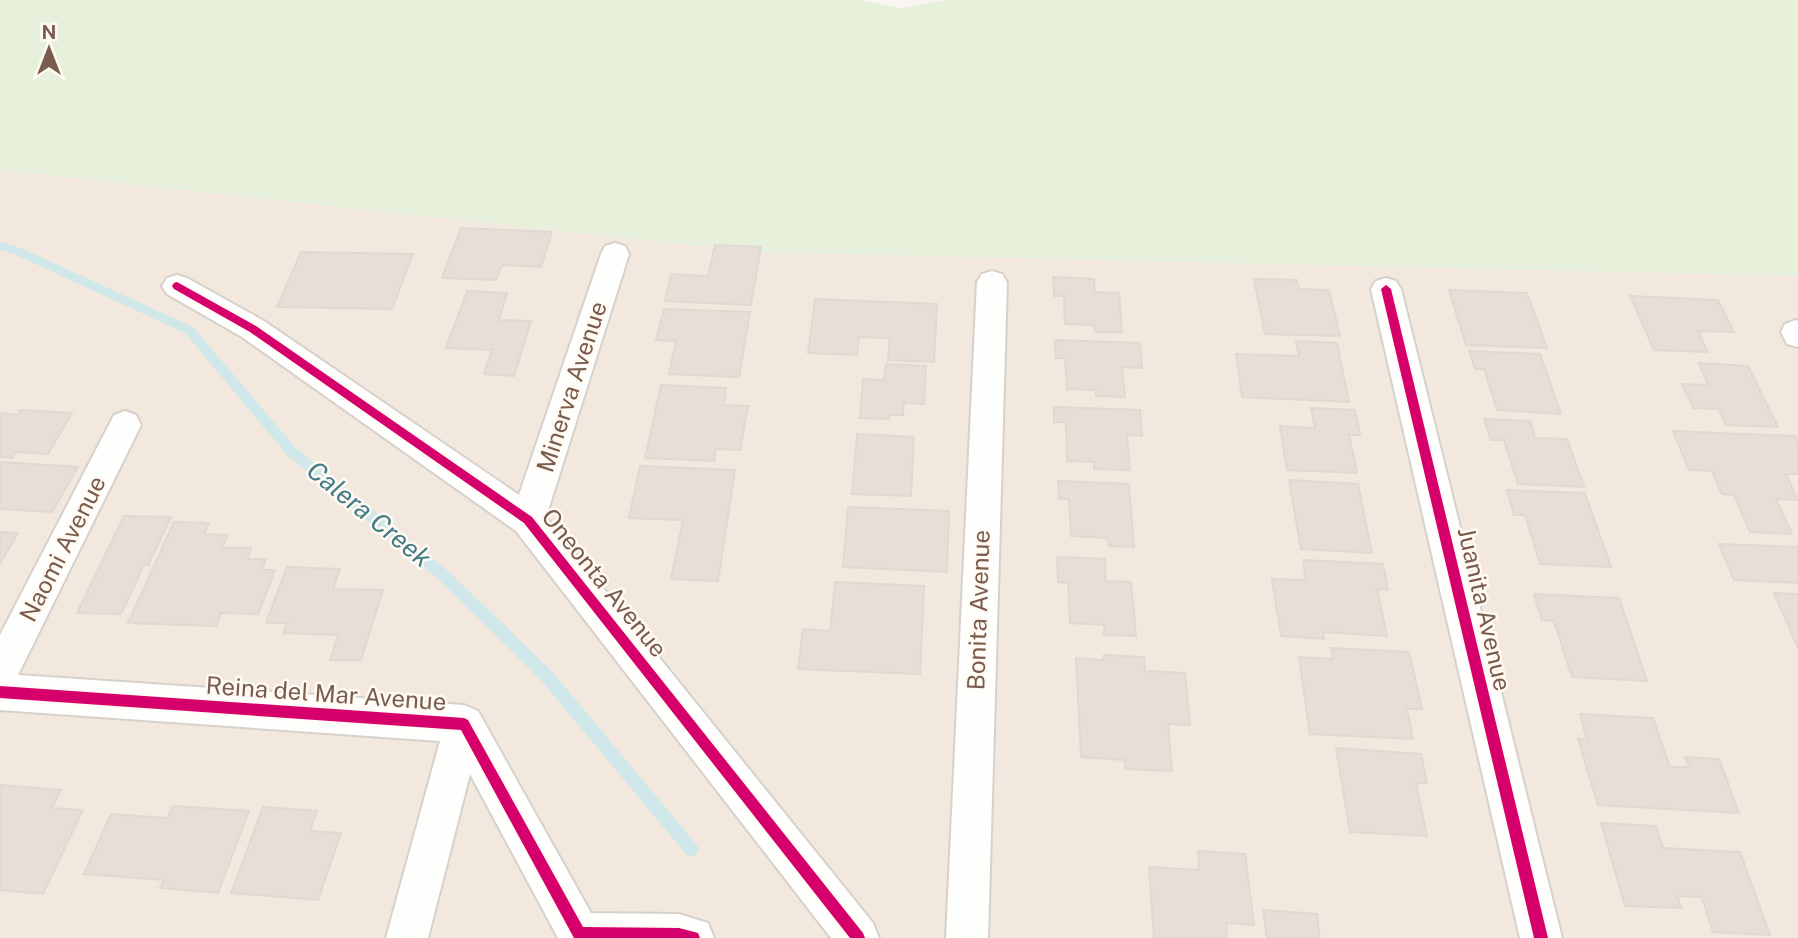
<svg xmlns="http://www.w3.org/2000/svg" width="1798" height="938" font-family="'Public Sans',sans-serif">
<rect width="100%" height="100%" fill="#f9f5f0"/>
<path fill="#f2e8de" d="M0,170L752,252L1798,276V938H0Z"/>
<path fill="#e7f0db" d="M0,0H860L901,8L945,0H1798V276L752,252L0,170Z"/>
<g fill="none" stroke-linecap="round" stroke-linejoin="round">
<path fill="#d0e8ea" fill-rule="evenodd" d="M0,242L21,248L193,327L296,448L447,570L550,669L696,844L699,849L696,854L691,857L686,854L540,679L437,578L288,456L185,333L14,254L0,250Z"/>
</g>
<g fill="#e6ded7" stroke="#e2d8d2" stroke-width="2">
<path d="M461,228L552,232L541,267L502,265L496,280L442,278Z"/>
<path d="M715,245L761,247L751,305L665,301L671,274L708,276Z"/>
<path d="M301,252L413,254L392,309L277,307Z"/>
<path d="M1053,277L1094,279L1095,292L1119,293L1122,332H1095L1094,325L1065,324L1064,296H1054Z"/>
<path d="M1254,279L1297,280L1299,289L1329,290L1340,336L1265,334Z"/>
<path d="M1449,290L1527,293L1547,348L1466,345Z"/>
<path d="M467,291L507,293L499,320L531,321L514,376L484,374L492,350L446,348Z"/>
<path d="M1630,296L1718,300L1734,332L1698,331L1708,352L1654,350Z"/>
<path d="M815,299L937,304L934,362L888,360L890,338L859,337L857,355L808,353Z"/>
<path d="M664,309L750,312L739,377L669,374L676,341L656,340Z"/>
<path d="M1055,340L1140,343L1142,368L1122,367L1125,397L1096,396V390L1067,389L1065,358H1056Z"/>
<path d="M1296,341L1337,343L1349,402L1242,397L1236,354L1299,356Z"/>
<path d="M1469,351L1540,354L1561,414L1497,410L1484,369H1475Z"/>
<path d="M1699,363L1748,366L1778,427L1726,425L1719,409L1693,408L1682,384L1708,385Z"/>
<path d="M886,364L926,366L924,404L904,403L903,415H890L889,419L860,418L863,379L884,380Z"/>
<path d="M661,385L726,388L724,405L748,406L740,450L716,449L714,461L645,458Z"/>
<path d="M1054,407L1140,410L1142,436L1127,435L1130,470L1094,469V462L1067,461L1066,422H1054Z"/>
<path d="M1311,408L1355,410L1360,435H1349L1357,473L1287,470L1280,426L1315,428Z"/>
<path d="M20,410L72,413L48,454L15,452L12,458L0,457V413L18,415Z"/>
<path d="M1484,419L1530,421L1535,438L1567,439L1584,487L1518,484L1504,440H1491Z"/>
<path d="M1673,431L1795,436L1798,442V474H1786L1798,500L1776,499L1792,534L1750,532L1734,495L1722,494L1712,471L1689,470Z"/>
<path d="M857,434L914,437L911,496L852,494Z"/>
<path d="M0,462L78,467L52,512L0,509Z"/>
<path d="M640,466L735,470L718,581L671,579L683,520L629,518Z"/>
<path d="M1289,480L1358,484L1372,553L1301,549Z"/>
<path d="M1058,481L1129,484L1134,547L1109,546L1108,538L1071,536L1069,499H1059Z"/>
<path d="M1507,490L1585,493L1611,567L1540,564L1525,515H1514Z"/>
<path d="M848,507L949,511L947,572L843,567Z"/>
<path d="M124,516L171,517L148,565H144L121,614L77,613Z"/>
<path d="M174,522L209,523L204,534L228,535L222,548H251L248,559H266L262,570H275L258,614L221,613L216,626L128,623Z"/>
<path d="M0,532L18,533L0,564Z"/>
<path d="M1719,544L1798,547V583L1734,580Z"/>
<path d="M1057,557L1105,559L1106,581L1131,582L1136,636L1104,635V625L1070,623L1068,583L1058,582Z"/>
<path d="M1303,560L1383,564L1388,590L1377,589L1387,636L1323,632L1324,639L1281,636L1272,579L1306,580Z"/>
<path d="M287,567L340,569L333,589L383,590L361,660H330L338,635L283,633L287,623H266Z"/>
<path d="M835,582L924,586L920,674L798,669L803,629L830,631Z"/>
<path d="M1774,593L1798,594V648Z"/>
<path d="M1534,594L1619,598L1647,681L1572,677L1554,621L1542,620Z"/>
<path d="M1331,648L1409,652L1422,709H1407L1413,739L1310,734L1299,657L1333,659Z"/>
<path d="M1104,655L1144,657L1145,671L1185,673L1190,725L1168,724L1172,771L1125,769V760L1081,757L1076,658L1104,660Z"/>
<path d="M1580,714L1653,718L1670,767H1689L1685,757L1719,759L1739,813L1598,805L1578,739L1587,740Z"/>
<path d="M1336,748L1421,754L1427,783H1416L1427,836L1350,832Z"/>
<path d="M0,785L61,790L52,808L83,810L43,894L0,890Z"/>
<path d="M173,806L249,811L218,893L160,888L164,880L84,874L111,814L167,818Z"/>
<path d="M263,807L317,811L310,831L341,833L318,900L231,893Z"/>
<path d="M1601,823L1656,826L1663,848L1740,852L1770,935L1713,932L1702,897L1677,896L1681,908L1625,906Z"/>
<path d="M1198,851L1245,854L1254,925L1226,923L1227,938H1154L1149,867L1199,870Z"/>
<path d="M1263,910L1317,914L1320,938H1267Z"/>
</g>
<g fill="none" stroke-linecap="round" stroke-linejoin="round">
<g stroke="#d7d1cb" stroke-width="4">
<g id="minor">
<path d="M615,243L625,246L629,254L546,517L873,923L879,938H831L516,531L242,337L167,294L162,286L167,278L177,275L187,278L264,321L519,495L601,254L605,246Z"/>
<path d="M992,271L1002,274L1007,282L988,938H946L977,282L982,274Z"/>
<path d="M1386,278L1396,281L1401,289L1562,938H1520L1371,289L1376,281Z"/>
<path d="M1796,320L1798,321V347L1787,344L1781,332L1785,324Z"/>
<path d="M125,411L136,415L141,425L18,675L464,705L478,711L591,913L679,914L708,923L714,938H558L470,774L428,938H386L440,741L0,710V635L114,415Z"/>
</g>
</g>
<use href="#minor" fill="#fefefd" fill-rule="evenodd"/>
<g stroke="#fffaf3" stroke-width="5">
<g id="cycleway">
<path d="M177,282L256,326L532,517L863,933L865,938H850L524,523L250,332L174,289L172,286L174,283Z"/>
<path d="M1386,285L1391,289L1548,938H1534L1381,289Z"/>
<path d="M0,686L464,718L468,720L583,927L679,928L698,933L700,938H574L461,730L0,698Z"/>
</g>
</g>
<use href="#cycleway" fill="#d6006c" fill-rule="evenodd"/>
</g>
<g text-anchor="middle" stroke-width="5" stroke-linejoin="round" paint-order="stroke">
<g font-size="24" fill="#7a5c4d" stroke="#fffaf3">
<text transform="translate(572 387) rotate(-72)" y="8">Minerva Avenue</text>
<text transform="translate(63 549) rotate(-63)" y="8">Naomi Avenue</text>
<text transform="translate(604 583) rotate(51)" y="8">Oneonta Avenue</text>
<text transform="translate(1484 609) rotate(77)" y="8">Juanita Avenue</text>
<text transform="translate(979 610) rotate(-88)" y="8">Bonita Avenue</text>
<text transform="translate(326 694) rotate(4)" y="8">Reina del Mar Avenue</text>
</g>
<g font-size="26" font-style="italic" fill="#437c86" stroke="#fffaf3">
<text transform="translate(369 514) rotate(39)" y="9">Calera Creek</text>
</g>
</g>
<g transform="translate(49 49)" stroke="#fffaf3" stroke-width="5" paint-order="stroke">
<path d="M0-5L12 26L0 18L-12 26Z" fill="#7a5c4d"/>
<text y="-10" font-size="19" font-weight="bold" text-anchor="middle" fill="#7a5c4d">N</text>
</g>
</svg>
